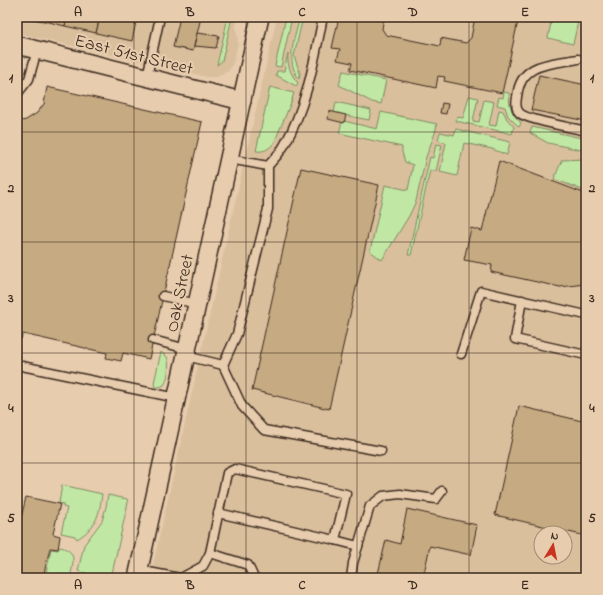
<svg xmlns="http://www.w3.org/2000/svg" width="603" height="595" font-family="'Indie Flower',sans-serif">
<rect width="100%" height="100%" fill="#e7ccae"/>
<filter id="ink" filterUnits="userSpaceOnUse"><feTurbulence type="fractalNoise" baseFrequency=".025" numOctaves="2"/><feDisplacementMap in="SourceGraphic" scale="8" xChannelSelector="R" yChannelSelector="G"/><feConvolveMatrix kernelMatrix="1 2 1 2 8 2 1 2 1" color-interpolation-filters="sRGB"/></filter>
<g filter="url(#ink)">
<g fill="#dabf9d" fill-rule="evenodd">
<path d="M17,17H238L236,26L238,43L234,60L229,71L217,77H207L17,33Z"/>
<path d="M277,17H586V578H150ZM541,533H565V557H541Z"/>
</g>
<g fill="#c0e8a4" stroke="#7e8961">
<path d="M228,17H232L222,61L217,65Z"/>
<path d="M286,17H292L281,67L275,66Z"/>
<path d="M300,17H303L294,56L300,73L299,79C285,61 295,37 300,17Z"/>
<path d="M552,17H579L573,44L548,38Z"/>
<path d="M288,53C287,64 290,74 298,83L296,86L276,75L277,71H284Z"/>
<path d="M343,71L386,80L381,104L372,102L339,85Z"/>
<path d="M270,87L294,93L290,105L274,143C269,149 264,152 256,151Z"/>
<path d="M504,92L509,93C509,107 512,114 521,123L519,127L508,116L505,107L497,105L499,97L503,98Z"/>
<path d="M469,96L478,98L473,121L479,122L484,100L494,102L489,125L496,126L499,110L503,111L507,119L514,127L512,134L456,121L457,117L463,118Z"/>
<path d="M336,102L371,110L369,120L334,113Z"/>
<path d="M381,112L437,124L435,133L426,157L416,201L409,216L382,260L370,251L385,185L408,190L413,165L405,162L402,152V147L339,133L342,122L344,121L377,129Z"/>
<path d="M532,127L586,139V151L548,143L530,133Z"/>
<path d="M456,129L510,142L507,155L492,149L464,143L457,176L440,172L446,143L438,140L440,132L454,135Z"/>
<path d="M436,144L442,145L436,171L430,170L411,255H408L430,157L433,158Z"/>
<path d="M584,159L585,191L554,179L562,160Z"/>
<path d="M161,352L167,357C170,363 168,380 164,385C161,387 158,387 155,387L154,383Z"/>
<path d="M62,485L102,494C99,515 97,527 77,539L75,536L61,533L67,508L63,507V504L59,503Z"/>
<path d="M108,495L127,499L128,502L111,578H103L78,571L84,545L102,521L106,507Z"/>
<path d="M60,547C78,551 73,563 70,578L46,573L51,549L58,550Z"/>
</g>
<g fill="#c6aa81" stroke="#3b2a1e">
<path d="M22,17H50L49,22Z"/>
<path d="M50,17H67L65,26L49,22Z"/>
<path d="M67,17H100L96,33L65,26Z"/>
<path d="M100,17H137L132,41L96,33Z"/>
<path d="M180,17H201L193,51L173,47Z"/>
<path d="M339,17H384L382,29L386,35L440,46L441,38L466,43L471,38L475,17H519L502,93L444,81L445,77L438,76L436,88L350,70L352,63L337,60L340,49L332,48Z"/>
<path d="M197,33L219,36L216,48L194,46Z"/>
<path d="M539,75L586,85V121L531,110Z"/>
<path d="M47,87L202,122L149,359L123,353L121,361L106,358L107,353L23,334L21,339L17,338V122L26,120L37,113L44,104Z"/>
<path d="M442,103L448,104L446,114L440,113Z"/>
<path d="M329,111L346,115L344,123L328,119Z"/>
<path d="M499,161L586,194V291H584L585,284L560,287L491,272L492,265L464,260L471,228L482,231Z"/>
<path d="M301,168L379,185L329,409L252,390Z"/>
<path d="M519,406L586,422V536L495,515Z"/>
<path d="M26,497L60,504L53,534L60,536L59,543L58,549L50,548L44,573L64,578H17V535Z"/>
<path d="M407,509L477,525L471,555L430,546L423,578H377L386,540L400,544Z"/>
</g>
<g fill="none" stroke-linecap="round" stroke-linejoin="round">
<g stroke="#3b2a1e" stroke-width="11">
<g id="lane">
<path d="M578,59C551,64 520,62 517,97C516,102 515,110 521,114C528,120 574,128 586,131"/>
<path d="M147,77L160,17"/>
<path d="M17,94L29,79L37,50"/>
<path d="M229,159L268,166C274,159 281,152 285,144C307,105 314,61 323,17"/>
<path d="M163,296L197,304"/>
<path d="M522,300L515,339L586,355"/>
<path d="M153,340L187,349"/>
<path d="M461,354L481,291L586,315"/>
<path d="M186,356L223,365L237,334L268,209V166"/>
<path d="M17,365L177,398"/>
<path d="M223,365L242,406L264,430L381,451"/>
<path d="M218,513L335,540"/>
<path d="M210,553L248,565L254,578"/>
<path d="M138,570L180,578"/>
<path d="M181,578L203,566L210,553L227,473L235,469L346,494L335,540L358,546"/>
<path d="M351,578L353,563L370,506L383,496L400,494L436,499L442,491"/>
</g>
</g>
<g stroke="#3b2a1e" stroke-width="20">
<g id="street">
<path d="M17,45L242,101"/>
<path d="M137,578L260,17"/>
</g>
</g>
<use href="#lane" stroke="#e7ccae" stroke-width="8"/>
<use href="#street" stroke="#e7ccae" stroke-width="17"/>
</g>
</g>
<path fill="none" stroke="#3b2a1e" stroke-width="1" stroke-opacity="0.55" d="M134,17V578M246,17V578M357,17V578M469,17V578M17,132H586M17,242H586M17,353H586M17,463H586"/>
<g text-anchor="middle" stroke-width="4" stroke-linejoin="round" paint-order="stroke">
<g font-size="18" fill="#3b2a1e" stroke="#e7ccae">
<text transform="translate(134 54) rotate(14)" y="6">East 51st Street</text>
<text transform="translate(179 293) rotate(-78)" y="6">Oak Street</text>
</g>
</g>
<rect width="603" height="595" fill="none" stroke="#e7ccae" stroke-width="44"/>
<g transform="translate(553 545) rotate(10)"><circle r="19" fill="#e7ccae" stroke="#a28b74"/>
<path d="M0-3L7 15L0 10L-7 15Z" fill="#c8321e"/>
<text y="-6" font-size="11" font-weight="bold" text-anchor="middle" fill="#3b2a1e">N</text>
</g>
<rect x="22" y="22" width="559" height="551" fill="none" stroke="#3b2a1e" stroke-width="1.5"/>
<g font-size="13" text-anchor="middle" font-weight="bold" fill="#3b2a1e">
<text x="78" y="16">A</text>
<text x="190" y="16">B</text>
<text x="302" y="16">C</text>
<text x="413" y="16">D</text>
<text x="525" y="16">E</text>
<text x="11" y="82">1</text>
<text x="592" y="82">1</text>
<text x="11" y="192">2</text>
<text x="592" y="192">2</text>
<text x="11" y="302">3</text>
<text x="592" y="302">3</text>
<text x="11" y="412">4</text>
<text x="592" y="412">4</text>
<text x="11" y="522">5</text>
<text x="592" y="522">5</text>
<text x="78" y="589">A</text>
<text x="190" y="589">B</text>
<text x="302" y="589">C</text>
<text x="413" y="589">D</text>
<text x="525" y="589">E</text>
</g>
</svg>
